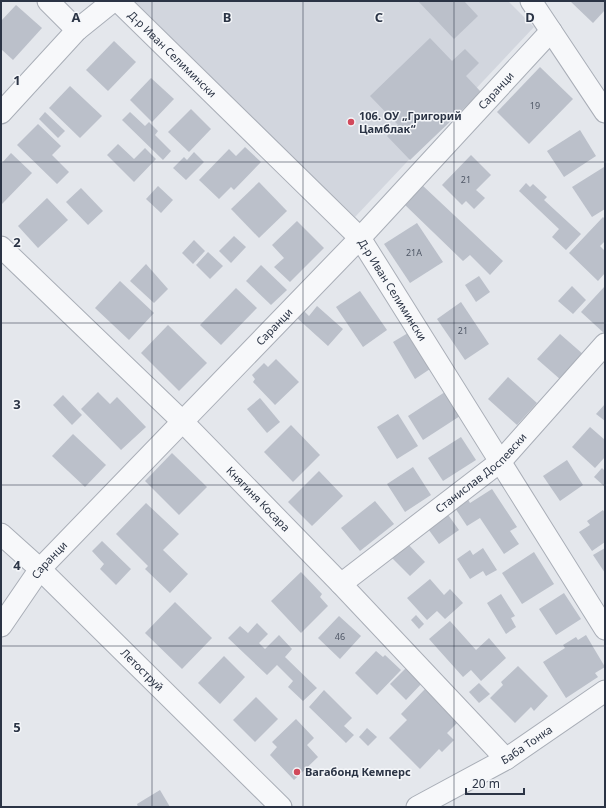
<svg xmlns="http://www.w3.org/2000/svg" width="606" height="808" font-family="'Noto Sans',sans-serif">
<rect width="100%" height="100%" fill="#e4e7ec"/>
<path fill="#d2d6de" d="M135,1H508L534,27L355,217L133,3Z"/>
<g fill="#bbc0ca">
<path d="M418,1H464L478,16L454,39Z"/>
<path d="M570,1H605V10L593,23Z"/>
<path d="M16,5L42,28L13,60L1,49V21Z"/>
<path d="M430,38L452,61L465,49L479,63L466,76L481,92L410,160L387,136L398,125L370,96Z"/>
<path d="M114,41L136,62L108,91L86,70Z"/>
<path d="M540,67L573,99L529,144L497,112Z"/>
<path d="M151,78L174,99L152,122L130,100Z"/>
<path d="M70,86L102,116L80,138L49,108Z"/>
<path d="M191,109L211,129L189,152L168,132Z"/>
<path d="M45,112L65,131L58,138L39,119Z"/>
<path d="M130,112L145,126L149,122L158,131L155,135L171,151L163,160L122,120Z"/>
<path d="M38,124L61,146L52,155L69,172L57,184L17,145Z"/>
<path d="M580,130L596,156L564,177L547,151Z"/>
<path d="M118,144L134,159L145,148L156,159L134,182L107,155Z"/>
<path d="M245,147L261,162L234,190L231,187L219,199L199,180L229,149L236,156Z"/>
<path d="M194,152L204,162L186,180L173,168L184,157L187,160Z"/>
<path d="M11,153L32,173L1,205V164Z"/>
<path d="M471,155L491,175L476,190L485,198L474,209L466,201L462,205L442,185Z"/>
<path d="M604,167L605,209L592,217L572,187Z"/>
<path d="M259,182L287,211L259,238L231,209Z"/>
<path d="M526,183L530,187L533,184L547,197L544,200L581,234L566,250L552,237L559,229L519,191Z"/>
<path d="M422,185L503,261L490,275L470,255L463,261L404,204Z"/>
<path d="M158,186L173,200L161,213L146,199Z"/>
<path d="M81,188L103,211L88,225L66,202Z"/>
<path d="M47,198L68,220L38,248L18,226Z"/>
<path d="M603,217L605,219V241L600,246L605,251V273L598,281L569,253Z"/>
<path d="M297,221L324,248L290,282L274,267L284,258L272,245Z"/>
<path d="M417,223L443,262L410,283L384,244Z"/>
<path d="M234,236L246,247L231,263L219,251Z"/>
<path d="M194,240L205,251L193,264L182,253Z"/>
<path d="M208,252L223,266L210,279L196,265Z"/>
<path d="M146,264L168,289L154,303L130,281Z"/>
<path d="M261,265L287,290L271,305L246,281Z"/>
<path d="M479,276L490,292L476,302L465,285Z"/>
<path d="M120,281L154,313L129,340L95,308Z"/>
<path d="M572,286L586,300L573,314L558,301Z"/>
<path d="M605,286V334L581,312Z"/>
<path d="M236,288L257,308L221,345L200,325Z"/>
<path d="M360,291L387,330L363,347L336,307Z"/>
<path d="M461,302L489,344L465,360L437,319Z"/>
<path d="M317,306L343,329L328,346L297,318L304,311L309,316Z"/>
<path d="M168,325L207,363L179,391L141,353Z"/>
<path d="M408,333L430,369L415,379L393,342Z"/>
<path d="M560,334L584,355L561,380L537,359Z"/>
<path d="M276,359L299,382L275,405L253,382L255,379L252,375L264,363L268,367Z"/>
<path d="M508,377L537,403L517,425L488,399Z"/>
<path d="M98,392L110,404L117,397L146,427L121,450L81,409Z"/>
<path d="M445,392L460,416L423,440L408,416Z"/>
<path d="M63,395L82,415L72,425L53,405Z"/>
<path d="M260,398L280,422L267,433L247,409Z"/>
<path d="M605,404V421L596,414Z"/>
<path d="M398,414L418,446L397,459L377,427Z"/>
<path d="M291,425L320,455L293,482L264,452Z"/>
<path d="M590,427L605,440V457L595,468L572,447Z"/>
<path d="M73,434L106,465L85,487L52,456Z"/>
<path d="M461,437L476,460L443,481L428,458Z"/>
<path d="M172,453L207,487L179,515L145,481Z"/>
<path d="M567,460L583,485L560,501L543,476Z"/>
<path d="M413,467L431,495L405,512L387,484Z"/>
<path d="M602,468L605,471V487L594,477Z"/>
<path d="M319,471L343,496L312,526L288,502Z"/>
<path d="M492,489L517,527L510,531L519,544L504,554L480,518L467,526L453,505L466,496L470,503Z"/>
<path d="M375,501L394,524L360,551L341,528Z"/>
<path d="M146,503L179,534L163,550L188,574L170,593L145,569L148,566L116,534Z"/>
<path d="M603,510L605,513V542L592,551L579,532L590,525L587,521Z"/>
<path d="M446,512L459,530L439,544L426,526Z"/>
<path d="M102,541L131,569L116,585L100,569L104,564L92,551Z"/>
<path d="M406,542L425,562L410,576L391,557Z"/>
<path d="M483,548L497,570L486,576L483,571L470,579L457,559L470,550L473,555Z"/>
<path d="M605,548V573L593,555Z"/>
<path d="M534,552L554,584L522,604L502,573Z"/>
<path d="M301,572L322,594L320,597L328,606L301,633L271,601Z"/>
<path d="M430,579L444,595L450,589L463,603L445,619L437,611L427,620L407,598Z"/>
<path d="M564,593L581,619L556,635L539,609Z"/>
<path d="M501,594L515,616L511,618L516,627L506,634L487,603Z"/>
<path d="M175,602L212,638L182,669L145,633Z"/>
<path d="M416,615L424,624L419,629L411,620Z"/>
<path d="M339,616L361,636L340,659L318,638Z"/>
<path d="M450,621L476,650L489,638L506,658L481,681L471,670L463,677L429,639Z"/>
<path d="M257,623L268,634L259,643L265,649L279,635L292,649L285,657L317,688L303,701L288,687L293,681L277,665L267,675L228,638L240,626L248,633Z"/>
<path d="M586,635L605,667L595,673L598,677L566,698L543,662L565,648L563,645L576,637L578,640Z"/>
<path d="M376,651L383,657L385,655L401,670L377,695L355,673Z"/>
<path d="M224,656L245,677L220,704L198,683Z"/>
<path d="M408,666L424,681L406,700L390,684Z"/>
<path d="M518,666L548,696L534,711L531,707L515,723L490,698L503,685L501,682Z"/>
<path d="M479,683L490,694L479,703L469,692Z"/>
<path d="M425,689L458,722L447,733L454,740L442,752L439,749L420,769L389,738L407,720L401,714Z"/>
<path d="M324,690L352,718L344,726L354,735L346,743L309,707Z"/>
<path d="M256,697L278,719L255,742L233,720Z"/>
<path d="M296,719L314,738L307,745L318,757L294,780L270,755L277,747L272,742Z"/>
<path d="M367,728L377,737L368,746L359,737Z"/>
<path d="M160,790L170,807H138L137,804Z"/>
</g>
<g fill="none" stroke-linecap="round" stroke-linejoin="round">
<g stroke="#a9aeb7" stroke-width="23">
<g id="street">
<path d="M48,1L77,30"/>
<path id="s1" d="M118,1L360,238L605,629"/>
<path d="M531,1L605,112"/>
<path d="M1,113L77,30L113,1"/>
<path id="s2" d="M1,247L182,421L341,584L506,759"/>
<path id="s3" d="M1,534L40,569L281,807"/>
<path id="s4" d="M341,584L501,461L605,344"/>
<path id="s5" d="M1,626L40,569L360,238L551,31"/>
<path id="s6" d="M417,807L506,759L605,691"/>
</g>
</g>
<use href="#street" stroke="#f7f8fa" stroke-width="21"/>
</g>
<path fill="none" stroke="#2b3445" stroke-width="1" stroke-opacity="0.55" d="M152,1V807M303,1V807M454,1V807M1,162H605M1,323H605M1,485H605M1,646H605"/>
<g fill="#d1495b" stroke="#f4f6f9" stroke-width="1.5">
<circle cx="351" cy="122" r="4"/>
<circle cx="297" cy="772" r="4"/>
</g>
<g text-anchor="middle" stroke-width="3" stroke-linejoin="round" paint-order="stroke">
<g font-size="9" fill="#4f5766">
<text x="535" y="109">19</text>
<text x="466" y="183">21</text>
<text x="414" y="256">21А</text>
<text x="463" y="334">21</text>
<text x="340" y="640">46</text>
</g>
<g font-size="11" fill="#2b3445" stroke="#f4f6f9">
<text dy="4" stroke="none"><textPath href="#s1" startOffset="76">Д-р Иван Селимински</textPath></text>
<text dy="4" stroke="none"><textPath href="#s5" startOffset="730">Саранци</textPath></text>
<text dy="4" stroke="none"><textPath href="#s1" startOffset="400">Д-р Иван Селимински</textPath></text>
<text dy="4" stroke="none"><textPath href="#s5" startOffset="406">Саранци</textPath></text>
<text dy="4" stroke="none"><textPath href="#s4" startOffset="179">Станислав Доспевски</textPath></text>
<text dy="4" stroke="none"><textPath href="#s2" startOffset="360">Княгиня Косара</textPath></text>
<text dy="4" stroke="none"><textPath href="#s5" startOffset="82">Саранци</textPath></text>
<text dy="4" stroke="none"><textPath href="#s3" startOffset="196">Летоструй</textPath></text>
<text dy="4" stroke="none"><textPath href="#s6" startOffset="126">Баба Тонка</textPath></text>
</g>
<g font-size="11" font-weight="bold" fill="#2b3445" stroke="#f4f6f9" text-anchor="start">
<text x="359" y="120">106. ОУ „Григорий<tspan x="359" dy="13">Цамблак“</tspan></text>
<text x="305" y="776">Вагабонд Кемперс</text>
</g>
</g>
<g font-size="13" text-anchor="middle" font-weight="bold" fill="#2b3445" stroke="#f4f6f9" stroke-width="3" stroke-linejoin="round" paint-order="stroke">
<text x="76" y="22">A</text>
<text x="227" y="22">B</text>
<text x="379" y="22">C</text>
<text x="530" y="22">D</text>
<text x="17" y="85">1</text>
<text x="17" y="247">2</text>
<text x="17" y="409">3</text>
<text x="17" y="570">4</text>
<text x="17" y="732">5</text>
</g>
<rect width="606" height="808" fill="none" stroke="#2b3445" stroke-width="4"/>
<path d="M466 788v6h58v-6" fill="none" stroke="#2b3445" stroke-width="2"/>
<text x="472" y="788" font-size="12" fill="#2b3445" stroke="#f4f6f9" stroke-width="3" paint-order="stroke">20 m</text>
</svg>
